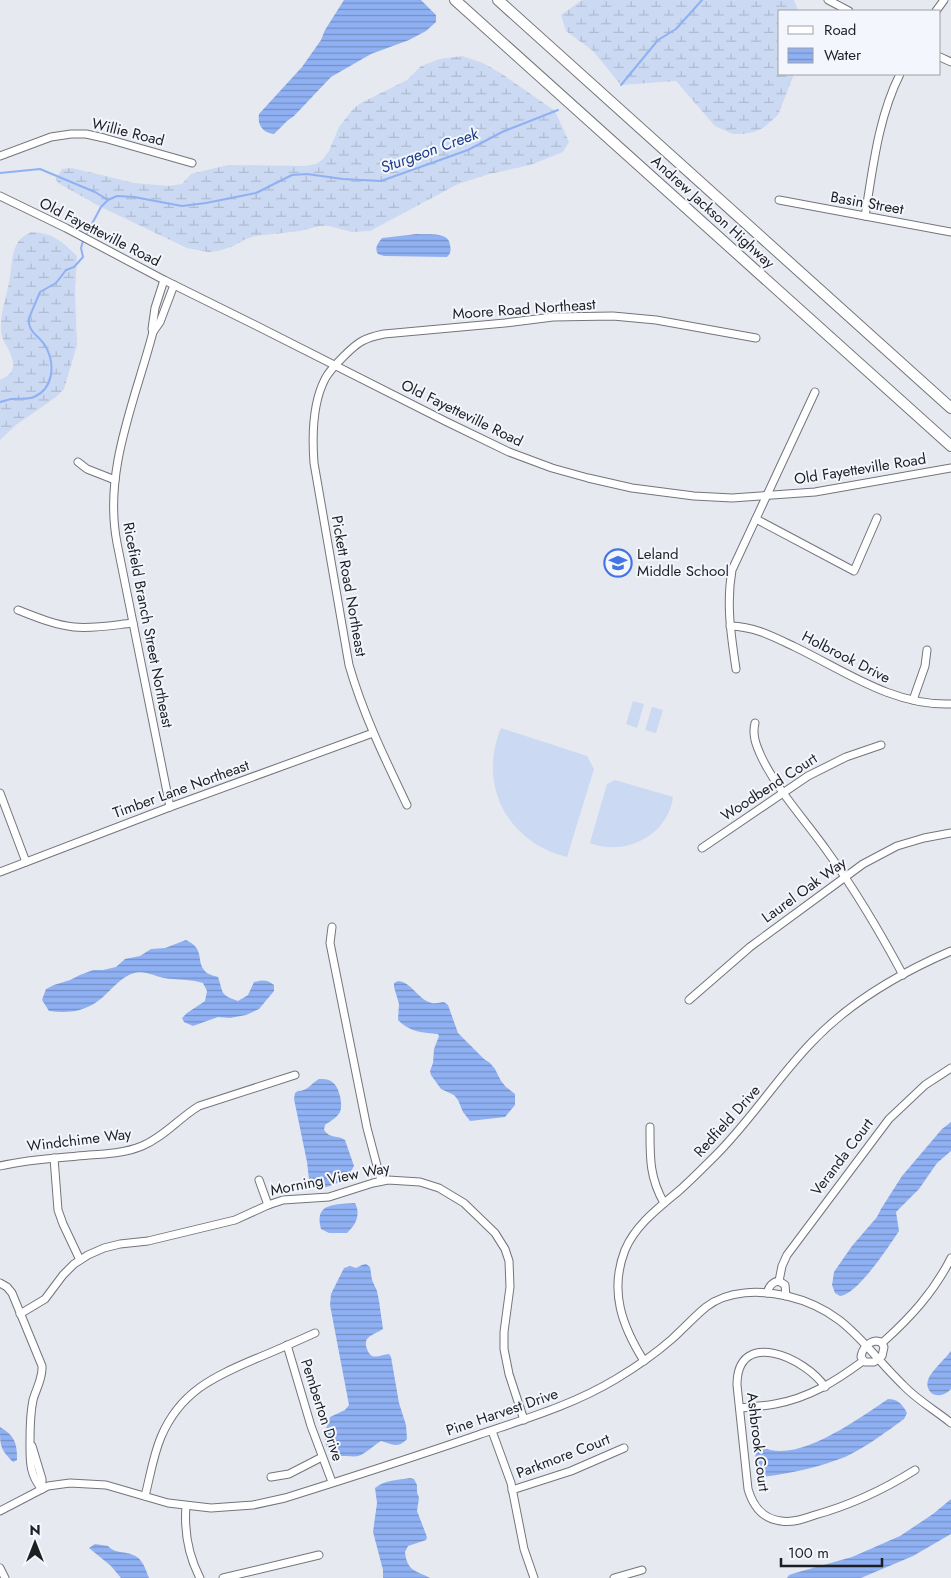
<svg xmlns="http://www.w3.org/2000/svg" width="951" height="1578" font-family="Jost,sans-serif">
<defs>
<pattern id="wetland-marsh" width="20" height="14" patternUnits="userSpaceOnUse" patternTransform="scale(1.25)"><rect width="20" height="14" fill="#cbd9f2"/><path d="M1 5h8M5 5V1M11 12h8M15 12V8" fill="none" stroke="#aebacf"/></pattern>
<pattern id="water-rules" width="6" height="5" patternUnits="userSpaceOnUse" patternTransform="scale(1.25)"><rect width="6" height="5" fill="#8fb1f3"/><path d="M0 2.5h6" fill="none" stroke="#748fc4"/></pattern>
</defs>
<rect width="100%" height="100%" fill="#e6e9f0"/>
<g fill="url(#wetland-marsh)">
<path d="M582,0H794L798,11H780V74H794L778,115L763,128L754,132L742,134H733L715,126L676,81L621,85L593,51L566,31L561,15Z"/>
<path d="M462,56L483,63L502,74L555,111L569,142L563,152L530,165L489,174L458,184L370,231L352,232L329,226H320L300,231L255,236L246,239L231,247L218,251L208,252L187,248L101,207L58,183L56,179L62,169L72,168L134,183L169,186L182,184L191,174L228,165L305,166L316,164L322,160L329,151L339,127L353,109L361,103L407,80L421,66L440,59Z"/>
<path d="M32,232C53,233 63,242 77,256L75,291L77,345L64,389L56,397L16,425L0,440V380C6,377 12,374 13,367C14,353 2,343 1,331C0,312 7,296 10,277C12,266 11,254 17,244C21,237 25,235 32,232Z"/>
</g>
<g fill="#cbd9f2">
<path d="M633,701L644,704L637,728L626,724Z"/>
<path d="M652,707L663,710L656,733L645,730Z"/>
<path d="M501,728L587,756L594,769L567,857C508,843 477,785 501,728Z"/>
<path d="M615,780L673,797C668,836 624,857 590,843L607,784Z"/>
</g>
<g fill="url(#water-rules)">
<path d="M344,0H421L436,15V22L426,31L409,40L371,54L331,77L294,116L287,121L274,134C263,133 257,125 259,114L302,67L321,40L325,30Z"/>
<path d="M417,234C428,235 449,231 450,245C451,250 451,253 447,257L384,256L378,254C374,248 378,243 382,238Z"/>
<path d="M186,940C207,950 194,962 207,973C210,975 215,976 218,977C224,994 219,994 238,1001L248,995L254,982C262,980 267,979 274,985V991L259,1009L246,1015L230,1018L218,1017L193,1026L184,1022L182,1018L187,1013L205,1001L207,991L203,983C190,979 177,980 164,978C154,976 145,970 134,973C121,977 113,988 103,997C87,1011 70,1014 49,1011L42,1000L46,989L54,985L70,980L80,975L93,970H103L116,967L125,959L140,956L151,949L165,948Z"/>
<path d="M398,981C412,982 418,1000 432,1003C436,1004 440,1002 444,1002L448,1005L458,1033L484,1059L490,1063L495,1069L501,1081L506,1087L515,1094V1105L505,1117L470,1121L463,1112L458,1100L454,1095L441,1089L431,1075L430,1071L433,1063L434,1049L439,1036L438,1034C424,1033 409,1032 398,1020L399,1004L394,987V983Z"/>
<path d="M319,1079C332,1078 337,1084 340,1096C341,1101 342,1107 340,1112C337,1118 330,1121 325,1125L324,1130C330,1139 338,1135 345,1140L354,1166C347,1182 327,1190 310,1188L307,1162L294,1099L295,1093L298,1091C308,1091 310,1084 319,1079Z"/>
<path d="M951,1122V1151L937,1163L919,1189L896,1212L899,1231C889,1246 858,1294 840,1296L835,1293L832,1285L834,1272L852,1246L877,1217L881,1209L902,1176L942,1129Z"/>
<path d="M355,1203C361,1214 356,1225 347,1233H329L321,1229C314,1202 335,1205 355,1203Z"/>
<path d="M366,1264L370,1267L372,1280L377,1291L379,1301L383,1329C374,1335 362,1336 367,1349C368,1352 370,1355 372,1356C377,1358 384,1354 389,1354L391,1357L399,1403L406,1425L407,1439C398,1449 391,1444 381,1441C374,1445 364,1455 358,1456C355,1457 350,1456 346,1456C320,1457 323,1435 330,1417L345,1410L349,1405L330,1305L331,1294L344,1268L350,1266L356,1268L362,1265Z"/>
<path d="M951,1351V1389C939,1402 924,1393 928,1380C931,1371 945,1359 951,1351Z"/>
<path d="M888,1399C898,1399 903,1405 907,1413L904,1419C886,1432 865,1448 845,1457C820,1467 788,1474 762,1477L756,1472L755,1445L759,1444C790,1470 861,1417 888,1399Z"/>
<path d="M0,1427C15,1436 17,1443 17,1460L13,1462C0,1449 0,1446 0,1427Z"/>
<path d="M410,1478L414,1479L417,1485V1492L419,1498L417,1511L427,1537L426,1540L408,1546L405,1552C407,1571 415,1570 430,1578H383V1570L373,1532L377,1503L375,1488C385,1480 398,1480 410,1478Z"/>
<path d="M951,1499V1534L913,1556L861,1578H787L789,1575L795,1573L852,1557L900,1536L933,1514Z"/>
<path d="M95,1544L108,1546C116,1555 127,1550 137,1557C144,1562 146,1571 149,1578H121L111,1566L89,1548Z"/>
</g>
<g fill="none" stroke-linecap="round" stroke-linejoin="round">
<g stroke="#8fb1f3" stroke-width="2">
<path d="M621,85L658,40L676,29L702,0"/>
<path d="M0,173L40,169L95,192L108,200"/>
<path d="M87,233L101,207L108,200L117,196L134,197L182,206L206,203L256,193L292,175L307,174L343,179L381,181L468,150L502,132L558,110"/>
<path d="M0,402C4,401 7,400 11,399C18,398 27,400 34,397C54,388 55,364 46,347C40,336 27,332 29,318L40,292L56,283L66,270L74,267L83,257L81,248L83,241"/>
</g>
<g stroke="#72757b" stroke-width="9">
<g id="minor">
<path d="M828,0L849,11"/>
<path d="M936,11L944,0"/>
<path d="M940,57L951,62"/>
<path d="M0,156L51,137L71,134H86L104,138L192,163"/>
<path d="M0,196L66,228L164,280L257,326L447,422L509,452L552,468L588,478L632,488L694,496L732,498L815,492L951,468"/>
<path d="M779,200L951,232"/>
<path d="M865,216C873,168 878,118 900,74"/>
<path d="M164,280L155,308L152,329L153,332C135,401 103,471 117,543L170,807"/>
<path d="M153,332L160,322L174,285"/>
<path d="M78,462L87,469L115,480"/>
<path d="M756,519L854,571L877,518"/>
<path d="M18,610C36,617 55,625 74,627C94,629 114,625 133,623"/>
<path d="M730,626C756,627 772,636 795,647C845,671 893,706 951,704"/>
<path d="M736,669C731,635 726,604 732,570L815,392"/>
<path d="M913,700L925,666L927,650"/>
<path d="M755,723C752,735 756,745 761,756C777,790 805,820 827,851C855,890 880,932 903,975"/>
<path d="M0,793L26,862"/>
<path d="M407,805C385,759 363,714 349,665L314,463C312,436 312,404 325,379C329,371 337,363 344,356C358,342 364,338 384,334L505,323L553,317L613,316L656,320L756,338"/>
<path d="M702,848L808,776L846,757L881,745"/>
<path d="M0,872L170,807L373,733"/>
<path d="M332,927L330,943L367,1128L381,1181"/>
<path d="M689,1000L750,947L863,864L897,846L924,838L951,833"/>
<path d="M650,1127C650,1156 649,1177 664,1203"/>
<path d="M54,1158L58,1210L63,1224L80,1260"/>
<path d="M0,1166C29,1159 59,1158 89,1155C107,1154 125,1153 142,1146C164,1137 179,1118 199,1106L295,1075"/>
<path d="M259,1180L268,1205"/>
<path d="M779,1281L782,1266L787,1255L889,1119L925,1085L951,1068"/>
<path d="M779,1281L785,1285L786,1296"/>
<path d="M0,1283L7,1287L12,1293L42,1366C43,1378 36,1389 33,1400C30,1414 30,1428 30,1442C30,1459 29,1475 42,1489"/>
<path d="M767,1293C769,1286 772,1282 779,1281"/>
<path d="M20,1314L45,1299L63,1275L74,1264L88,1255L104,1248L120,1244L148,1241L235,1220L268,1205L283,1200L329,1197L373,1183L388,1180L420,1182L439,1188L464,1203L495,1233L505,1249L509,1261L510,1287L504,1332V1349L509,1374L524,1420"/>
<path d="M876,1341L881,1342L884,1347L882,1356L874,1362H865L861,1357C862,1349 868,1342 876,1341Z"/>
<path d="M882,1343C910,1318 934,1292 951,1258"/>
<path d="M287,1345L311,1426L332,1482"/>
<path d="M644,1361C622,1326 609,1291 625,1250C636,1224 660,1207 681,1189C693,1178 705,1166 716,1155C751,1120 778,1077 812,1042C850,1002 900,973 951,951"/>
<path d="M825,1387C806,1358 737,1327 737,1385L748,1489C753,1506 762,1519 781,1521C792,1523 804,1519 815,1515C851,1505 883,1490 915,1470"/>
<path d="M740,1408C752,1407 764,1406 775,1404C809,1398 836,1381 863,1361"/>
<path d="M492,1431L511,1483L524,1549L534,1578"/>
<path d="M32,1446L42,1479V1489"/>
<path d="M271,1477L289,1474L322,1457"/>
<path d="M512,1490L571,1471L624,1448"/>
<path d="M145,1496C150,1477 153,1456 161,1437C180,1392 213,1377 255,1359C275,1351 295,1342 315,1333"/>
<path d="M186,1506C184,1532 188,1555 200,1578"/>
<path d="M0,1511L48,1486L70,1483L106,1485L168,1503L211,1508L253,1505L285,1498C349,1478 414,1457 478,1435C525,1419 573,1405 616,1379C636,1367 655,1354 672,1339C683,1329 694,1317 706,1307C728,1290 760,1290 787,1296C846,1310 863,1346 903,1385C917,1400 935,1410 951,1423"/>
<path d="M0,1568L5,1578"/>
<path d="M223,1578L319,1555"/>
<path d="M614,1578L642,1570"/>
</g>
</g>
<g stroke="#72757b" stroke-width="12">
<g id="highway">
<path d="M455,0L951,446"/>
<path d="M498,0L951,408"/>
</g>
</g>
<use href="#minor" stroke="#fff" stroke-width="7"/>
<use href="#highway" stroke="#fff" stroke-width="10"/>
</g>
<defs>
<g id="school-ring" transform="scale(1.4375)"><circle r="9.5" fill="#f3f6fd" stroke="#4174e5" stroke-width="1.5"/><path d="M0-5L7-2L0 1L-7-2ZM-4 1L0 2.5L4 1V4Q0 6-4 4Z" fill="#4174e5"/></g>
</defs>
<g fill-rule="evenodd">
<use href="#school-ring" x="618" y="563"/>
</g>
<g text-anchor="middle" stroke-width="4" stroke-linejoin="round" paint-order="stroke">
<g font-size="15" fill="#1e1f21" stroke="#f3f6fd">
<text transform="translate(128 132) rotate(14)" y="5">Willie Road</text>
<text transform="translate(867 203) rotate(10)" y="5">Basin Street</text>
<text transform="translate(713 212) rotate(42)" y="5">Andrew Jackson Highway</text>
<text transform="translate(100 232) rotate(27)" y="5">Old Fayetteville Road</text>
<text transform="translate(524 309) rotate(-4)" y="5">Moore Road Northeast</text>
<text transform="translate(462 413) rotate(26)" y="5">Old Fayetteville Road</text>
<text transform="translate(860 469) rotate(-9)" y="5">Old Fayetteville Road</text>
<text transform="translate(349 586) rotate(80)" y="5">Pickett Road Northeast</text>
<text transform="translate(148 625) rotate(79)" y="5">Ricefield Branch Street Northeast</text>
<text transform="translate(846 657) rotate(27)" y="5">Holbrook Drive</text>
<text transform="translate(769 787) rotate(-33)" y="5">Woodbend Court</text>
<text transform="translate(181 789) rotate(-20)" y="5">Timber Lane Northeast</text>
<text transform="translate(804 890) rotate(-36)" y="5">Laurel Oak Way</text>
<text transform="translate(727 1121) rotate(-48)" y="5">Redfield Drive</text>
<text transform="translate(79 1140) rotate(-7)" y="5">Windchime Way</text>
<text transform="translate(842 1157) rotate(-53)" y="5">Veranda Court</text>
<text transform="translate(330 1179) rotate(-11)" y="5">Morning View Way</text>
<text transform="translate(322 1410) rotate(72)" y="5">Pemberton Drive</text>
<text transform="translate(502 1412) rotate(-19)" y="5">Pine Harvest Drive</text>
<text transform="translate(758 1442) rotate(83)" y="5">Ashbrook Court</text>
<text transform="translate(563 1456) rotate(-21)" y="5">Parkmore Court</text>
</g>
<g font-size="15" fill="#1e1f21" stroke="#f3f6fd" text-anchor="start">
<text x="637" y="559">Leland<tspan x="637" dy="17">Middle School</tspan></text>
</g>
<g font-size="16" font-style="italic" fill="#1c3d88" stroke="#f3f6fd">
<text transform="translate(429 150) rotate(-20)" y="6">Sturgeon Creek</text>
</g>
</g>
<rect x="778" y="10" width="162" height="65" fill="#f3f6fd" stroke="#9ea0a5"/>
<rect x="788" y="26" width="25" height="8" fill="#ffffff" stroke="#9ea0a5"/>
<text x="824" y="35" font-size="15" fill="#1e1f21">Road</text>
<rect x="788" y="48" width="25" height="15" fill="url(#water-rules)" stroke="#9ea0a5"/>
<text x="824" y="60" font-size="15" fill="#1e1f21">Water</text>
<g transform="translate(35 1543)" stroke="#f3f6fd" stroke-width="4" paint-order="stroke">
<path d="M0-4L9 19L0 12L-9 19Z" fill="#1e1f21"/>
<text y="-8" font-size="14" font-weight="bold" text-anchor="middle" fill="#1e1f21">N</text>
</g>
<path d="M781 1558v8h101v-8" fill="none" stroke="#1e1f21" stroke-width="2.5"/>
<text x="788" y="1558" font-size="15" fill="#1e1f21" stroke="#f3f6fd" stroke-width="4" paint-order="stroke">100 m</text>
</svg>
